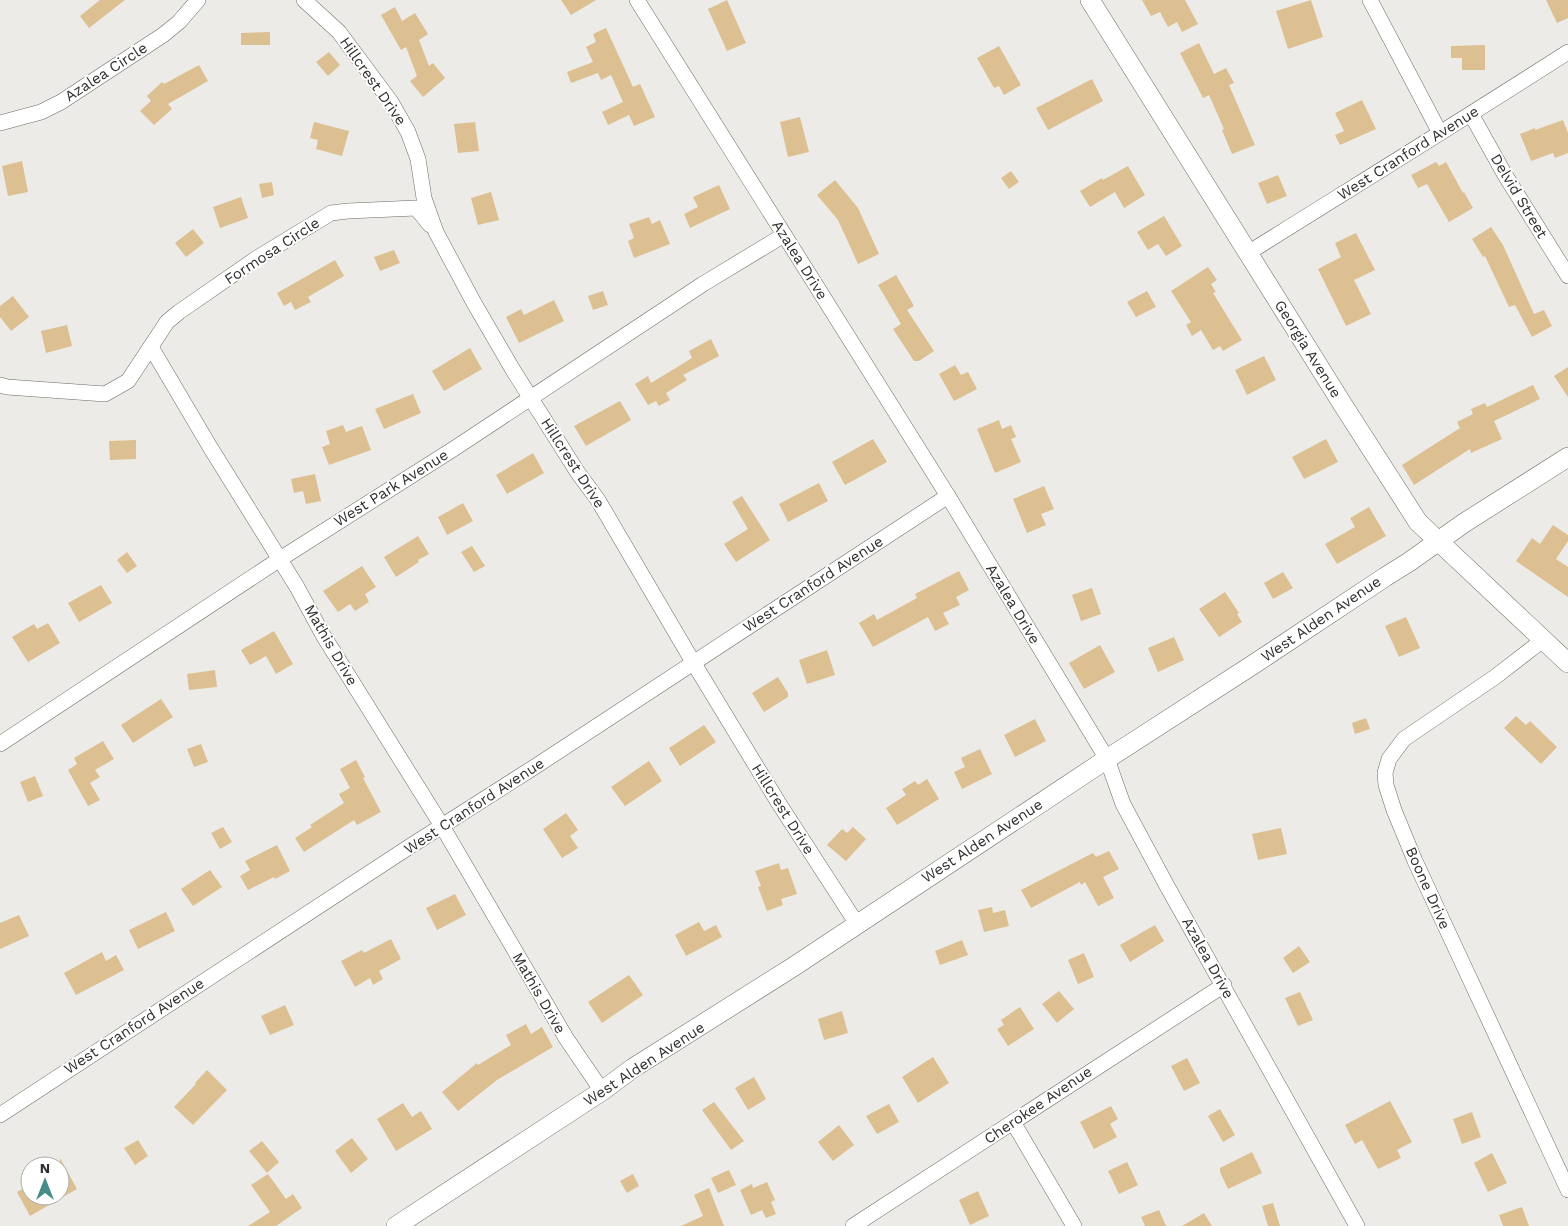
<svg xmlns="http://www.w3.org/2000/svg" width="1568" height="1226" font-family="'Work Sans',sans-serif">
<rect width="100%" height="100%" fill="#edebe7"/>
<g fill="#ddc092">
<path d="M100,0H125L89,28L80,16Z"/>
<path d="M561,0H596L571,15Z"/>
<path d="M727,0L746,43L727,51L708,9Z"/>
<path d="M1142,0H1185L1198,24L1182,32L1177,22L1168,27L1160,12L1151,16Z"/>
<path d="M1311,0L1323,37L1288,49L1276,11Z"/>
<path d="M1546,0H1568V18L1557,23Z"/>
<path d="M395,7L402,21L415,13L428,34L419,40L429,66L433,63L445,78L423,97L410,81L417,76L406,47L401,50L381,15Z"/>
<path d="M606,28L633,87L640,84L655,117L634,126L629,115L608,125L602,112L623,102L611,75L601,80L598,73L571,83L567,72L593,62L586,47L596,42L593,34Z"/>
<path d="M270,32V45H241V33Z"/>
<path d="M1199,43L1214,74L1226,68L1234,83L1229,85L1255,145L1232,154L1222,130L1224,129L1209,95L1203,98L1180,53Z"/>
<path d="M1485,45V70H1462V58H1451V46Z"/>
<path d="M999,46L1021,85L1004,95L999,86L994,88L977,58Z"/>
<path d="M329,52L340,65L328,76L316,62Z"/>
<path d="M199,65L208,81L168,104L172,109L154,125L140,111L151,101L147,96L162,82L164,84Z"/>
<path d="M1092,79L1103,101L1048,130L1036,108Z"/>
<path d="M1362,100L1376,129L1340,145L1335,135L1344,131L1335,113Z"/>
<path d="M800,117L809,152L788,157L780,122Z"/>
<path d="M1563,120L1568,133V153L1555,158L1553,153L1531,161L1520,134L1535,128V130Z"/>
<path d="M314,122L349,131L342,156L316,149L318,140L310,138Z"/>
<path d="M475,122L479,151L458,153L454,124Z"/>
<path d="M22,161L28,192L8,196L2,166Z"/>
<path d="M1436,162L1439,166L1446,162L1463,193L1464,192L1473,208L1449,222L1427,184L1418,188L1411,175Z"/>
<path d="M1128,166L1145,195L1124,208L1115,192L1090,207L1080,191L1102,178L1103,180Z"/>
<path d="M1011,171L1019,182L1009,189L1001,178Z"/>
<path d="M1278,175L1287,196L1267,204L1258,183Z"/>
<path d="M835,180L858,208L879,254L858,264L838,220L817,195Z"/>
<path d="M272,182L274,195L262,198L259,184Z"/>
<path d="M719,185L730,209L690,228L684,214L698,207L693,197Z"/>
<path d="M491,192L499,220L478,225L471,198Z"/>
<path d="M241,197L248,218L220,228L213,207Z"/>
<path d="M1164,216L1182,246L1166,256L1158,244L1148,250L1137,232Z"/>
<path d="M649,217L652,224L660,220L670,244L634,258L628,241L634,238L629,224Z"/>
<path d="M1491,227L1503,245L1534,314L1544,310L1552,326L1532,337L1515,305L1509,307L1485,256L1483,257L1472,239Z"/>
<path d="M193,229L204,243L186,257L175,243Z"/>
<path d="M1356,233L1375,270L1354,280L1371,314L1346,326L1318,269L1341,257L1335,243Z"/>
<path d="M394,250L400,263L380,271L374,257Z"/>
<path d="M335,260L344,276L308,297L311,302L295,310L291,302L284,306L277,293Z"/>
<path d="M1208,267L1217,280L1211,284L1216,292L1213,293L1242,340L1223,351L1220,346L1213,350L1201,330L1192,336L1186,325L1191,322L1171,291Z"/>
<path d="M896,275L914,306L907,310L934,351L919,361H914L893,329L901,324L878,285Z"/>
<path d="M603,291L608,305L593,310L588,296Z"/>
<path d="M1147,291L1156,307L1136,317L1127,302Z"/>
<path d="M13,296L29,317L11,331L0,317V306Z"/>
<path d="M554,300L564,321L519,343L506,317L521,309L524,315Z"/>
<path d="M67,325L72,346L46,353L41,331Z"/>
<path d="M711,339L719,356L683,375L687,380L666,393L670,400L659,406L656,401L648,405L635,384L648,376L651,383L692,358L689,351Z"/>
<path d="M470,348L482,369L444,391L432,371Z"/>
<path d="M1264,356L1276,380L1247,395L1235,370Z"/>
<path d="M955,365L961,375L968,372L977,389L954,401L939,374Z"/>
<path d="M1568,367V397L1554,376Z"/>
<path d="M1533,385L1540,399L1494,421L1502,439L1471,453L1470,449L1414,485L1402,465L1460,428L1457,422L1473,414L1471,409L1485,403L1487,407Z"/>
<path d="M413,394L421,413L384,429L375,409Z"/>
<path d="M620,401L631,420L586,446L574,426Z"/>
<path d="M999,420L1002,429L1011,425L1016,437L1011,439L1021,462L995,473L977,429Z"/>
<path d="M343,425L346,432L362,426L371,450L329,465L322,447L330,444L326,431Z"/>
<path d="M873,439L887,462L845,485L832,462Z"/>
<path d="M1326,439L1338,462L1304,479L1292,457Z"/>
<path d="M136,440V459L110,460L109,441Z"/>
<path d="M533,453L544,473L507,494L496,475Z"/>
<path d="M315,474L321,501L306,504L303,491L294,493L291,479Z"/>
<path d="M819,483L828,501L788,522L779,504Z"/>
<path d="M1044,486L1054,509L1041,514L1046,525L1027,533L1013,499Z"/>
<path d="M742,496L770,540L736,562L724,544L748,529L732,502Z"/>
<path d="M463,503L473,521L447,535L438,517Z"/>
<path d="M1369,507L1386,536L1337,564L1325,544L1355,527L1350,518Z"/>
<path d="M1553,525L1568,535V541L1556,559L1568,567V597L1516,561L1532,538L1540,544Z"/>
<path d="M418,536L429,554L418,560L419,562L396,577L384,557Z"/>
<path d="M472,546L485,566L474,572L461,552Z"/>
<path d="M127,552L137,566L127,573L117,560Z"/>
<path d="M362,566L376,587L365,594L369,602L355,611L350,604L338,612L323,591Z"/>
<path d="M959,571L969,590L956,597L960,605L943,613L949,624L935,631L928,617L873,647L859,623L874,614L877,620L917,598L915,594Z"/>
<path d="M1283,572L1293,588L1273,599L1264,583Z"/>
<path d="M101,585L112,603L79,622L68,603Z"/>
<path d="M1092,588L1101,614L1081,621L1072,595Z"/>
<path d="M1225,592L1239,613L1237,614L1242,622L1219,637L1199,609Z"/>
<path d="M1406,617L1420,648L1399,657L1385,626Z"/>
<path d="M48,623L60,643L28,662L12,637L34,624L37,629Z"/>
<path d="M274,631L293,664L276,674L266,656L250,665L241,650Z"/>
<path d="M1174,637L1184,660L1158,672L1148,648Z"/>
<path d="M1100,645L1115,672L1084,689L1069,663Z"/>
<path d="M827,650L835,675L807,684L799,660Z"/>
<path d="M215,670L217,687L189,690L187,674Z"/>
<path d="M778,677L788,693V697L764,712L752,693Z"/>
<path d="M161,699L173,717L133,743L121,725Z"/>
<path d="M1516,716L1526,725L1530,721L1557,747L1541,764L1504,728Z"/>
<path d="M1366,718L1370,729L1355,734L1352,723Z"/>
<path d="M1035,719L1046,741L1015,757L1004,735Z"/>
<path d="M704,725L716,742L680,766L669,748Z"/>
<path d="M103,741L114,759L95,770L100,777L90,783L100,800L88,806L68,770L77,764L74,758Z"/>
<path d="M201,744L208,762L194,767L187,749Z"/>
<path d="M980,749L992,774L962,789L954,772L965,767L961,758Z"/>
<path d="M356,760L365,777L363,778L381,812L357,825L354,820L304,852L295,838L312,827L310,825L344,803L339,794L350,788L340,769Z"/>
<path d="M649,761L662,781L625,806L611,787Z"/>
<path d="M35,776L43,796L28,802L20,782Z"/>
<path d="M927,779L939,799L897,825L886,808L906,795L902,789L915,781L918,785Z"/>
<path d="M566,813L578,830L570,836L578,848L562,858L543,829Z"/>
<path d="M223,827L232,842L220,849L211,833Z"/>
<path d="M853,827L866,839L846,861L827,845L842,829L847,833Z"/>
<path d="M1281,828L1287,854L1258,860L1252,834Z"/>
<path d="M277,845L290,871L275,879L274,877L248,890L240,876L250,870L245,861Z"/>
<path d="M1109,851L1119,869L1103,877L1114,898L1098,906L1085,882L1081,885L1080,882L1031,908L1021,890L1093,853L1096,857Z"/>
<path d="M779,863L781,870L788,868L797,894L781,899L783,905L767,911L758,887L761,886L755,871Z"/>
<path d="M210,870L222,887L193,906L181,889Z"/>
<path d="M455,894L466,915L437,930L426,908Z"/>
<path d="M992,907L993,913L1005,910L1009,926L984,932L978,910Z"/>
<path d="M166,912L175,931L138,949L129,930Z"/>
<path d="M19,915L29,936L0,949V923Z"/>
<path d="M699,922L704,931L716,925L722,937L686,956L675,935Z"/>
<path d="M1155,925L1164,941L1130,962L1120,945Z"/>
<path d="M391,939L401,959L379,971L383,979L373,985L370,978L355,987L341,961L362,950L364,953Z"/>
<path d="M962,940L968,955L940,965L935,951Z"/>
<path d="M1299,946L1310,962L1293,973L1283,958Z"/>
<path d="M102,952L106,961L116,955L124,970L76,995L64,973Z"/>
<path d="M1084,953L1094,977L1078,984L1068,960Z"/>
<path d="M629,975L643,995L602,1023L588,1002Z"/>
<path d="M1059,991L1074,1009L1057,1023L1042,1004Z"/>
<path d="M1300,992L1313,1020L1298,1026L1285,998Z"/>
<path d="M285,1005L294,1025L270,1035L261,1016Z"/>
<path d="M1020,1007L1034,1029L1008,1046L997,1029L1004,1025L1001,1020Z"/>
<path d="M842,1011L848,1033L824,1040L818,1019Z"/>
<path d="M526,1024L531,1034L542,1027L553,1047L497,1080L458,1111L442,1092L477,1063L478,1065L511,1045L506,1035Z"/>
<path d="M933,1057L949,1083L918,1103L902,1077Z"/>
<path d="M1187,1058L1200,1083L1184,1091L1171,1066Z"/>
<path d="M207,1070L227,1090L193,1125L174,1107L196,1084L195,1083Z"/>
<path d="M754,1077L766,1099L748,1110L735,1088Z"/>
<path d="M1390,1101L1412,1142L1397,1150L1401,1158L1378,1169L1362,1140L1355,1144L1345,1125Z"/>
<path d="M714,1102L744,1141L731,1150L702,1110Z"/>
<path d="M403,1103L412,1117L421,1111L432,1129L396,1151L377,1119Z"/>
<path d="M889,1104L899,1122L877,1134L866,1116Z"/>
<path d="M1111,1106L1118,1119L1110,1124L1117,1137L1094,1149L1080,1122Z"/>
<path d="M1220,1109L1235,1135L1223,1142L1208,1116Z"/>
<path d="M1472,1112L1481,1137L1462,1144L1453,1119Z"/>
<path d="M839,1125L854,1145L833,1161L818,1142Z"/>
<path d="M352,1138L368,1159L351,1173L335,1151Z"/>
<path d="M138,1140L148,1156L135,1165L124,1148Z"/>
<path d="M262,1141L279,1162L267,1173L249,1151Z"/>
<path d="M1252,1152L1262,1173L1228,1189L1220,1172V1168Z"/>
<path d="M1492,1153L1507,1183L1488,1192L1474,1163Z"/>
<path d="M60,1158L77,1189L30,1216L17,1192L30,1185V1196H60Z"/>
<path d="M1127,1162L1138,1185L1119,1194L1108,1171Z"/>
<path d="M729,1170L736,1185L718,1193L711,1178Z"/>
<path d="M268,1174L286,1199L293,1194L302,1208L276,1226H248L270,1212L251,1185Z"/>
<path d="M633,1174L639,1186L627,1193L620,1181Z"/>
<path d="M767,1182L775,1200L771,1202L776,1214L766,1218L762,1210L751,1215L740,1190L752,1184L753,1188Z"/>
<path d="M709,1188L724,1226H681L703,1216L694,1195Z"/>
<path d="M978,1191L989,1216L970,1225L959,1200Z"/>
<path d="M1273,1203L1280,1226H1268L1262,1206Z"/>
<path d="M1522,1207L1529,1226H1503L1499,1215Z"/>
<path d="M1159,1210L1166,1226H1145L1141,1217Z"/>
<path d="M1204,1213L1212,1226H1182Z"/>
</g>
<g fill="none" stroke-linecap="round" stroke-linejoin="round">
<g stroke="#6b6a66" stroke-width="16">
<g id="minor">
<path d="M304,0L339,32L391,102L408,132L418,159L424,198L436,232L474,303L513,370L578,473L598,500L693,662L778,802L857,924"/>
<path d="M637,0L948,496L1107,759L1123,804L1167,886L1357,1226"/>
<path d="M1370,0L1440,133"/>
<path d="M1471,114L1505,175L1568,276"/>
<path d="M0,123L41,112L61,102L163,35L179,22L198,0"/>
<path d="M1248,253C1355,186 1462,120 1568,52"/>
<path d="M151,347L210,447L297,587L323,635L442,826L566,1038L602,1091"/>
<path d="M0,385L7,387L105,394L128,381L167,322L179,312L257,258L331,213L348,211L416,208L430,225"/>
<path d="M1543,640L1495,677L1404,739L1389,759L1385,773L1386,785L1394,810L1415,861L1568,1190"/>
<path d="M0,744L280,559L455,448L703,284L784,235"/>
<path d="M0,1115L409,847L536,766L948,496"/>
<path d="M1013,1122L1074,1226"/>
<path d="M853,1226L1224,985"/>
</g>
</g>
<g stroke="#6b6a66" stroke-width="20">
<g id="tertiary">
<path d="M1090,0L1343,405L1418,522L1568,663"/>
<path d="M396,1226L602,1091L633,1068L793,967L1107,759L1254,664L1385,577L1409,562L1464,523L1568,457"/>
</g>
</g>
<use href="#minor" stroke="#fff" stroke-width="15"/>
<use href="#tertiary" stroke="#fff" stroke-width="19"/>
</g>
<g text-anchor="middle" stroke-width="4" stroke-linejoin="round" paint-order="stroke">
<g font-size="15" fill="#302f2e" stroke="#fff">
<text transform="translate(106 72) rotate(-33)" y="5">Azalea Circle</text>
<text transform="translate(373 81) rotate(55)" y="5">Hillcrest Drive</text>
<text transform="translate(1408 153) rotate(-32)" y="5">West Cranford Avenue</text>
<text transform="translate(1519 196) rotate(59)" y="5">Delvid Street</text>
<text transform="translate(272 251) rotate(-33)" y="5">Formosa Circle</text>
<text transform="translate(800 260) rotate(58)" y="5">Azalea Drive</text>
<text transform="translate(1308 349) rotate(58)" y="5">Georgia Avenue</text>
<text transform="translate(573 463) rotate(57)" y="5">Hillcrest Drive</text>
<text transform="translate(391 488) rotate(-32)" y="5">West Park Avenue</text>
<text transform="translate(813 584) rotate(-33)" y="5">West Cranford Avenue</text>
<text transform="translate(1013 604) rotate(59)" y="5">Azalea Drive</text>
<text transform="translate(1321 619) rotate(-34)" y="5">West Alden Avenue</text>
<text transform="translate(331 645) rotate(60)" y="5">Mathis Drive</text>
<text transform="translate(474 806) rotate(-33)" y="5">West Cranford Avenue</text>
<text transform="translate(783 809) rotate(58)" y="5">Hillcrest Drive</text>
<text transform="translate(982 841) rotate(-33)" y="5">West Alden Avenue</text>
<text transform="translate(1428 888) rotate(66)" y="5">Boone Drive</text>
<text transform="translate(1208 958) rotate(61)" y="5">Azalea Drive</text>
<text transform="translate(539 993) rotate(60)" y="5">Mathis Drive</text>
<text transform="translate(134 1026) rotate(-33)" y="5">West Cranford Avenue</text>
<text transform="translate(644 1064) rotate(-33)" y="5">West Alden Avenue</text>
<text transform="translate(1038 1105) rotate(-34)" y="5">Cherokee Avenue</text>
</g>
</g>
<g transform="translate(45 1181)"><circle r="24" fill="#ffffff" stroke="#acacab"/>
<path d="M0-4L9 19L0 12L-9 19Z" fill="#458d89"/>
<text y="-8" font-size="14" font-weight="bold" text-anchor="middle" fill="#302f2e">N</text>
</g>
</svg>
